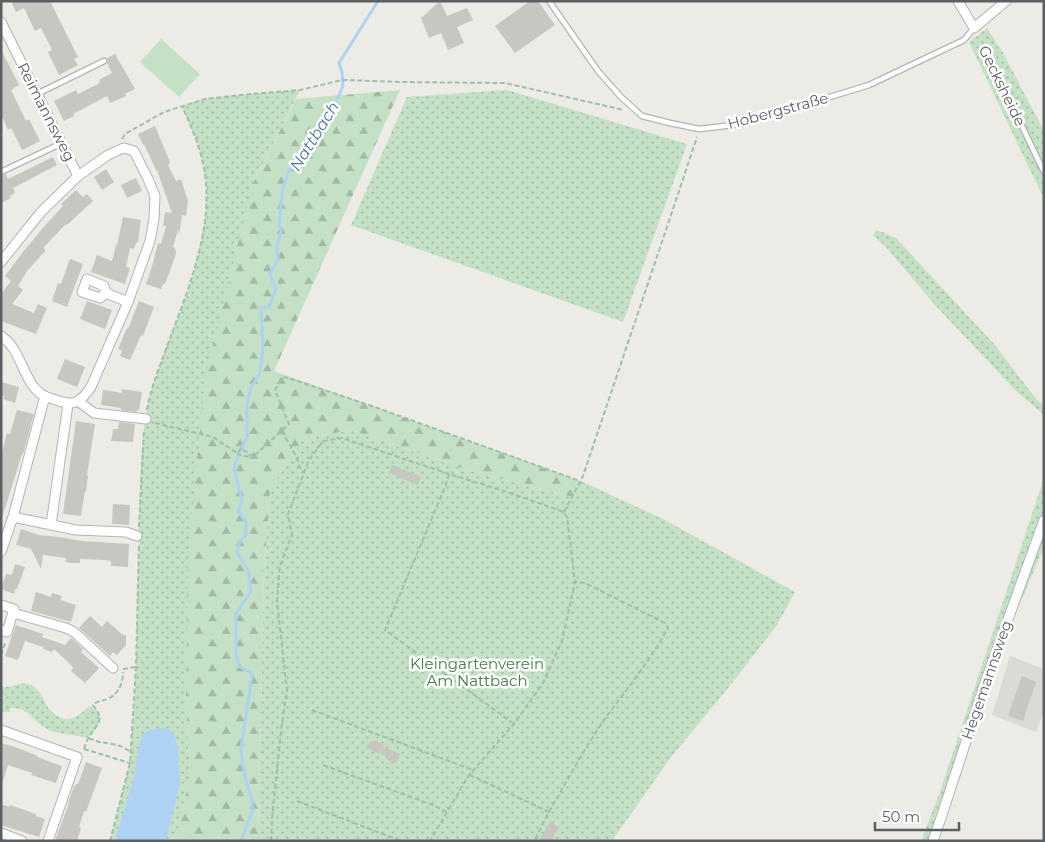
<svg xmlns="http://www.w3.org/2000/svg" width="1045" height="842" font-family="Montserrat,sans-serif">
<defs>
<pattern id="green-dots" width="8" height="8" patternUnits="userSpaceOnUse" patternTransform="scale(1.25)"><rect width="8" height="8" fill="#c4e1c5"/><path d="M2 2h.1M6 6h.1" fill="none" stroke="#a2baa4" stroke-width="1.8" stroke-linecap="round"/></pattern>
<pattern id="forest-firs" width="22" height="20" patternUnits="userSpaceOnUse" patternTransform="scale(1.25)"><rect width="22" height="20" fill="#c4e1c5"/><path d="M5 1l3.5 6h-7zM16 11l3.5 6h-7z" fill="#a2baa4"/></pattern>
</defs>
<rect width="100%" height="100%" fill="#edebe5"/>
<path fill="#dcdad7" d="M1010,656L1044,669V711L1036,732L992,715Z"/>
<g fill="url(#green-dots)">
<path d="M987,28L1002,51L1044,131V199L969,42Z"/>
<path d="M300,90L253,183L186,707L190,775L176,841H110L130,763L135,694L139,552C139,543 137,536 139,527C141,479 139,429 154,383C165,347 181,312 193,276C196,265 198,253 201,242C205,219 209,198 205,174C202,150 191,128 182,106L205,99L240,95Z"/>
<path d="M507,90L687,144L623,322L351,225L407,97Z"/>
<path d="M877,230L896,238L994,344L1037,400L1044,405V415L1016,391L935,305L886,247L873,235Z"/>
<path d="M351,430L471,471L571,497L583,482L663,519L795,592L777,625L729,687L671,757L612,841H258L264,572L270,489L303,439Z"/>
<path d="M1044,478V547L1023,597L1009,607L943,804L928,841H921L939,795Z"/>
<path d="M23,683C47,685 40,711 62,718C65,719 66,720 70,719C79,717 85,708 93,705C106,721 98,723 89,738H86C73,734 60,735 47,729C33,722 29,707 10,708V712H1V687H8Z"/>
</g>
<path fill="url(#forest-firs)" d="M400,90L274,371L583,482L572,497L471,471L351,430L303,439L270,489L264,572L258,841H176L190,775L186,707L188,555L205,378L253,183L296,99Z"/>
<path fill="#c4e1c5" d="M161,39L200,74L179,97L140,62Z"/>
<path fill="#aed2f4" d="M167,728L174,734L178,749L180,784L166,841H117L116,838L134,778L138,750L142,735L151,729Z"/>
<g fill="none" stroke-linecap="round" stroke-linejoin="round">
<path stroke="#aed2f4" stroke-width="3" d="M241,841L253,809L251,796L246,781L242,761L241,750L252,674L239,666L236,655V614L251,591L248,570L237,553L240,541L246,535V522L238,511L242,501L234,468L241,448L247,438V405L250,390L260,373L263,347L261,308L269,307L276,289L270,274L278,259L277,246L281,231L279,225L283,187L290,169L304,146L331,113L343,86L342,72L339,63L378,1"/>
</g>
<g fill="#c8c6c1">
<path d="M11,1H50L78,57L74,59L78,65L59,75L48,52L52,50L41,28L35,31L24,8L16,12Z"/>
<path d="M440,1L447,16L467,8L473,20L457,27L464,43L448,50L441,33L429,38L421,18Z"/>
<path d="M530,1H538L555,25L515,53L495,26Z"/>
<path d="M1,49L19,85L11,90L26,121L29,119L40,141L22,150L11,128L8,130L3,118L1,119Z"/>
<path d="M115,54L135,89L125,94L126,96L110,103L107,96L73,114L74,116L64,121L54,101L76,90L78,94L100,83L99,80L112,73L107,63L108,61L107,58Z"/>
<path d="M155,126L170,162L168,165L176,181L181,179L188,201L186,216L182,215L179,235L178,230L173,247L175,248L176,254L165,284H163L161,289L146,284L153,263L158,243L161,244L166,226H163L165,212L172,213L157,170H156L144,144L143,145L138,134Z"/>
<path d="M53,157L57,165L13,188L15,193L10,196L11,198L1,203V176L6,174L8,179Z"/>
<path d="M106,169L114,182L102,190L94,177Z"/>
<path d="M136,178L142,191L127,198L121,185Z"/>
<path d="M76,190L83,197L87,194L93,201L67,225L66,224L43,248L46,250L27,271L18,286L23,290L12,304L34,313L38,304L47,308L36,334L1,321V294L11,281L5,276L23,252L42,229L63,206L61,204Z"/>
<path d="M123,217L141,220L138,242L136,243L134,249L130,248L126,267L130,268L125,284L91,272L97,255L112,261L116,245H117Z"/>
<path d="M70,259L83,264L67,307L52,301L58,283L61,284Z"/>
<path d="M87,301L112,310L105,329L80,319Z"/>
<path d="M139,301L154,307L143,336L141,335L130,360L120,356L122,351L118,349L127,328L128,329Z"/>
<path d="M65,359L85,367L77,387L57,379Z"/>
<path d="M1,382L19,387L15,403L3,399L4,396H1Z"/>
<path d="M122,389L142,392L139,410H137V412L121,410V408L101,405L103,390L122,393Z"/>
<path d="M17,410L34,414L23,454H22L3,515H1V456L7,433L10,434Z"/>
<path d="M76,421L95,424L87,475L88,476L86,492L85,491L81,516L63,514Z"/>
<path d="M119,422L135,424L133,442L111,441L113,429H118Z"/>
<path d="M392,465L421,477L418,485L389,473Z"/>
<path d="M113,504L130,505L129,525L112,524Z"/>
<path d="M21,529L39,535L60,537L82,541L129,544L128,567L111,566V561L106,560L80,559V563H71L65,562L66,558L43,555L41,569L31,549L16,545Z"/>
<path d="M15,564L25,567L17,589H15L14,594L1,589L6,574L12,575Z"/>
<path d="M36,592L51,597L52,593L62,596L60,600L76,605L71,622L31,611Z"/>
<path d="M90,616L102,627L107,621L123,635H126V645L117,655L113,652L110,656L79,628Z"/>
<path d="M16,625L43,634L42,637L65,645L71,638L83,649L81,652L99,668L85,683L71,671L73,668L70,664L54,649L52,652L43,649V647L25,641L18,660L5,656Z"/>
<path d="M1022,676L1036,682L1023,721L1008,716Z"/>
<path d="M370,741L373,742L374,741H376L384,745L383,747L400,754L396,764L388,760L389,758L367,748Z"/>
<path d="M1,743L15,747L38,756L37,757L62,766L56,783L31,775L32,773L8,765L3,781H1Z"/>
<path d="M86,762L102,768L86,812L84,811L79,827L81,828L77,841H56V838L69,803H68L74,786H75L76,784H78Z"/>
<path d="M1,804L9,807L10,805L36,814V816L45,819L39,837L1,825Z"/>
<path d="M550,822L559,827L551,841H539Z"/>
</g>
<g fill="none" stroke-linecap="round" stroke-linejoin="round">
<g stroke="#b2b4b8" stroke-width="7">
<g id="service">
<path d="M549,1L598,71L621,97L642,116L670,123L699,129L742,124L869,85L964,40L974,28"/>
<path d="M986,51L1044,172"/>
<path d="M37,94L104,61"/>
<path d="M1,172L62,143"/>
</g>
</g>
<g stroke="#b2b4b8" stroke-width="11">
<g id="minor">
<path d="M958,1L974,28L1006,1"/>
<path d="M1,22L78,176"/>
<path d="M1,262L41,212L78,176L108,155L117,151L124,148L134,151L148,179L155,196L154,219L150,241L128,302L91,387C82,400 75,407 59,401C54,399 49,398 44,396C22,383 23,350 1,336"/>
<path d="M106,293L104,286L87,279L82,292L100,298L106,293L128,302"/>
<path d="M78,401L94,413L146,419"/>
<path d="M13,517L76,530L126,532L137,536"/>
<path d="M51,525L68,404"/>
<path d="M1,552L13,517L45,396"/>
<path d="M1,605L14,609L7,632L1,630"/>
<path d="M13,613L66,628L74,632L113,668"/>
<path d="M1,730L77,757L48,841"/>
<path d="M1,833L22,841"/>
<path d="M933,841L942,815L986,680L1044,520"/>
</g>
</g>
<g stroke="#9ec1aa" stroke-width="2" stroke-dasharray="5 2.5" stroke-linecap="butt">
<path d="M122,139L125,134L164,112L205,99L240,95L300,90L338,81L346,80L400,82L505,83L624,110"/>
<path d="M147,410C151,386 161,364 169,341C188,290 213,230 205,175C202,151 192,128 182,106"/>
<path d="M155,423L213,437L237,453L241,448L253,457L289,424L275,390L282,379L285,377L372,406L580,481"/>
<path d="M282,431L297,458L299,466L304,473"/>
<path d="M237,453L240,455L250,457"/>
<path d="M449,474L445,487L385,630L514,724"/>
<path d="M564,512L583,476L667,227L697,137"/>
<path d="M139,527L144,430"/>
<path d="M1,655L6,641"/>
<path d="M123,669L136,667"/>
<path d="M312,710L473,770"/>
<path d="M89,738C98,743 102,742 112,744C119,745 125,748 131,752"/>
<path d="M84,749L130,763"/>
<path d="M84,749C86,743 88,738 91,734C100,721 104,719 93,705C97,701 102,701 108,699C119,693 123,683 123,672"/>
<path d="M323,765L433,805L447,812"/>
<path d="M470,775L549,812L534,841"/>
<path d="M297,801L401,841"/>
<path d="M549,812C567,781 584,749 604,720C626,690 650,661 668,628L665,623L585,583L575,582"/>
<path d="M110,841L130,763L136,667L139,544"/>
<path d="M271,841L272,819L281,731L287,690L277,601L280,566L292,535L288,514L309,460L323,441L342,438L449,474L507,492L564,512L567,517L575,582L562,641L543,683L514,724L469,775L430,841"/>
</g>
<use href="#service" stroke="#fff" stroke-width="4.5"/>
<use href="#minor" stroke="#fff" stroke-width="9"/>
</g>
<g text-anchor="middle" stroke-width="5" stroke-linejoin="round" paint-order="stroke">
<g font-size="15" fill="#5c5f63" stroke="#fff">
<text transform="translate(1002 86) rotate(64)" y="5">Gecksheide</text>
<text transform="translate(778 111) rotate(-15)" y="5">Hobergstraße</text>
<text transform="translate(46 112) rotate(63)" y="5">Reimannsweg</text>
<text transform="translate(987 680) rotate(-71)" y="5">Hegemannsweg</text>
</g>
<g font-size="15" fill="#407e45" stroke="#fff">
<text x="477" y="669">Kleingartenverein<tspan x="477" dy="17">Am Nattbach</tspan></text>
</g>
<g font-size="16" font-style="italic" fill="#4d74a4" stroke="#fff">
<text transform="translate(314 136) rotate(-58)" y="6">Nattbach</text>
</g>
</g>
<rect width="1045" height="842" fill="none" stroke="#5c5f63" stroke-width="5"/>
<path d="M875 822v8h84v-8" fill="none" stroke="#5c5f63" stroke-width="2.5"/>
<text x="882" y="822" font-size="15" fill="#5c5f63" stroke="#ffffff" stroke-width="4" paint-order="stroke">50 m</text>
</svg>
